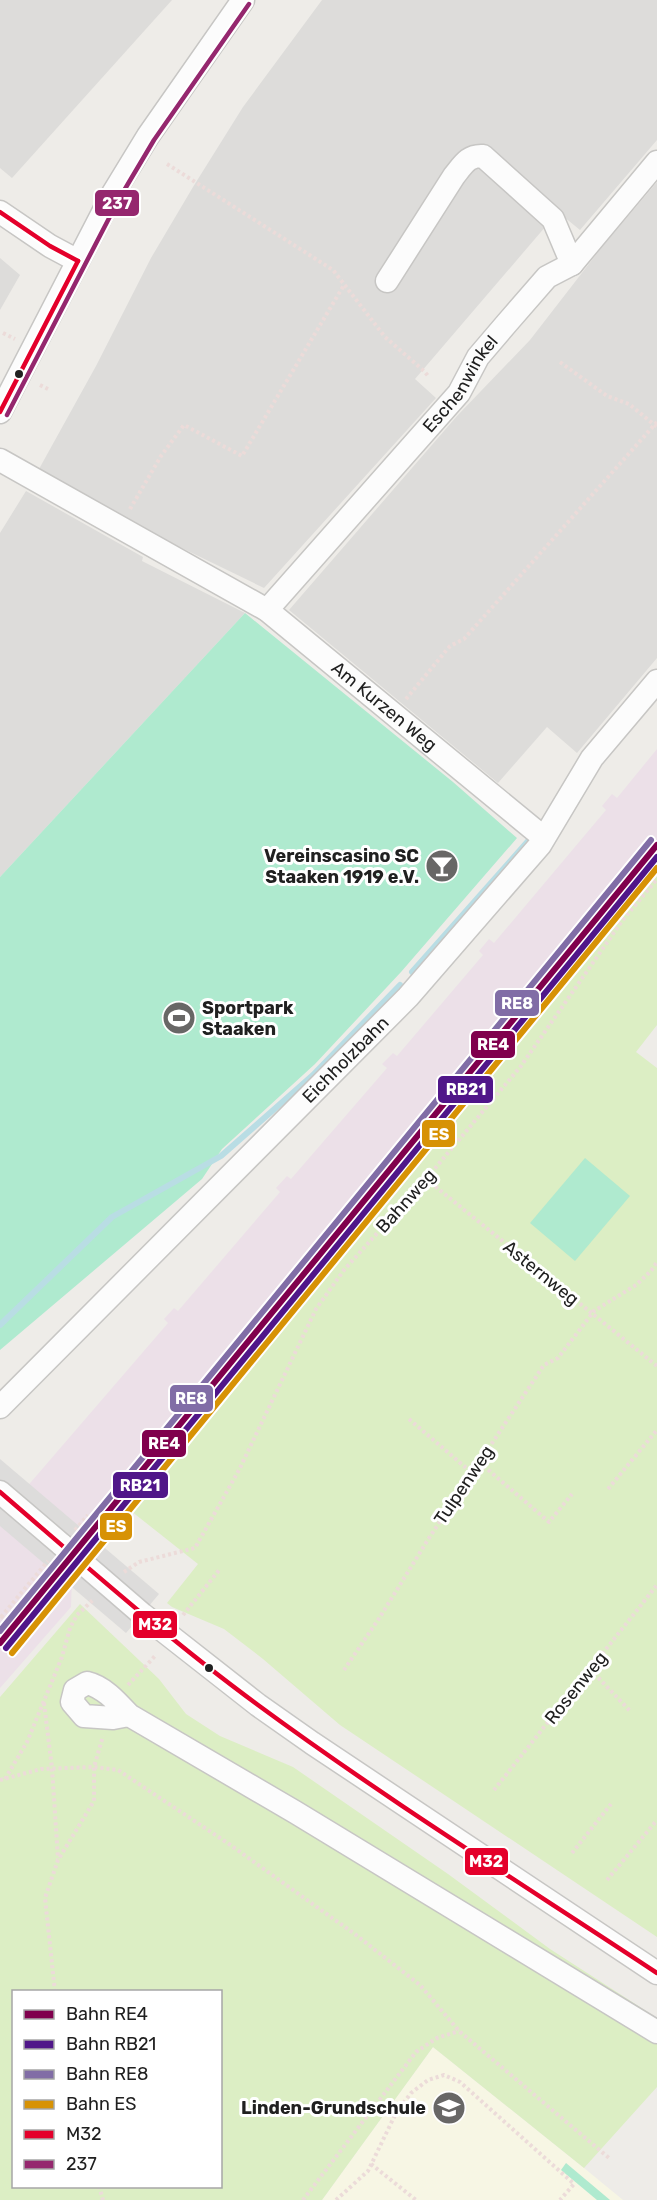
<svg xmlns="http://www.w3.org/2000/svg" width="657" height="2200" font-family="Rubik,sans-serif">
<rect width="100%" height="100%" fill="#eeece8"/>
<g fill="#dddcda">
<path d="M0,0H172L12,178L0,168Z"/>
<path d="M322,0H657V140L580,230L558,212L415,379L436,398L264,588L155,535L39,469L96,366L151,258L193,187L243,107Z"/>
<path d="M657,182V658L577,753L547,727L498,783L289,610L457,416L530,340L602,247Z"/>
<path d="M0,258L20,275L0,310Z"/>
<path d="M26,491L143,557L142,561L245,613L0,877V533Z"/>
</g>
<path fill="#ece0e8" d="M657,749V862L552,989L555,993L545,1005L541,1002L457,1106L460,1109L450,1121L446,1119L354,1232L357,1235L347,1247L343,1245L245,1366L248,1369L238,1382L234,1379L133,1502L136,1505L126,1517L122,1515L72,1578L71,1607L0,1688V1518L168,1323L164,1319L174,1308L178,1311L280,1192L276,1188L287,1176L291,1179L387,1068L382,1064L393,1053L397,1056L483,955L479,951L489,939L494,943L606,810L602,806L612,794L617,798Z"/>
<path fill="#f7f6e4" d="M433,2047L584,2168L623,2200H322Z"/>
<g fill="#dceec4" fill-rule="evenodd">
<path d="M657,862V1025L636,1052L657,1068V1937L340,1725L263,1659L224,1629L172,1607L167,1603L198,1564L131,1511L136,1505L133,1503L234,1379L238,1381L248,1369L245,1367L344,1245L347,1247L357,1235L354,1232L446,1119L450,1121L460,1109L456,1106L542,1002L545,1005L555,993L552,989Z"/>
<path d="M80,1604L159,1679L186,1714L220,1736L293,1767L448,1874L550,1949L657,2018V2087L584,2168L433,2047L322,2200H0V1697ZM14,1992H220V2186H14Z"/>
</g>
<g fill="#afeacf">
<path d="M245,613L453,782L517,838L401,972L315,1064L222,1149L202,1179L0,1350V877Z"/>
<path d="M585,1158L630,1196L575,1261L530,1223Z"/>
<path d="M566,2163L610,2200H597L561,2170Z"/>
</g>
<path fill="#dddcdb" d="M0,1459L159,1594L126,1633L0,1526Z"/>
<g fill="none" stroke-linecap="round" stroke-linejoin="round">
<g stroke="#b9dde4" stroke-width="6">
<path d="M412,972L529,840"/>
<path d="M0,1325L112,1217L221,1156L313,1075L400,985"/>
</g>
<g stroke="#c7c6c4" stroke-width="25">
<g id="minor">
<path d="M0,212L50,246L78,261"/>
<path d="M387,281L454,176C463,165 468,155 483,156L553,219L572,264"/>
<path d="M0,412L112,195L148,136L243,0"/>
<path id="s1" d="M0,460L267,610L543,837"/>
<path id="s2" d="M267,610L459,393L478,357L507,323L547,277L572,264L657,162"/>
<path id="s3" d="M0,1407L408,997L540,845L592,758L657,681"/>
<path d="M0,1492L62,1545"/>
<path d="M142,1614L258,1705L312,1743L657,1973"/>
<path d="M129,1715L113,1718L84,1716L72,1702L75,1690L87,1683C104,1687 117,1702 129,1715L295,1812L657,2032"/>
</g>
</g>
<g stroke="#ecdbd9" stroke-width="4" stroke-dasharray="3 3" stroke-linecap="butt">
<path d="M167,164L333,270L385,337L424,371L429,377"/>
<path d="M3,333L15,339"/>
<path d="M560,362L607,396L629,404L657,427"/>
<path d="M40,385L48,389"/>
<path d="M130,509L161,456L184,425L242,456L344,285"/>
<path d="M406,699L450,646L464,639L657,422"/>
<path d="M426,1179L657,1366"/>
<path d="M409,1419L472,1473"/>
<path d="M479,1462L549,1522L572,1494"/>
<path d="M608,1489L657,1430"/>
<path d="M75,1530L88,1515"/>
<path d="M124,1572L139,1562L195,1548L239,1470L316,1309L344,1270L426,1179L521,1066L622,921L657,879"/>
<path d="M183,1615L220,1569"/>
<path d="M1,1616L9,1623"/>
<path d="M1,1617L48,1561"/>
<path d="M590,1669L631,1712"/>
<path d="M344,1670L380,1617L429,1538L544,1365L558,1358L594,1311L636,1285L651,1271L657,1262"/>
<path d="M128,1685L155,1656"/>
<path d="M44,1703L52,1768L58,1859"/>
<path d="M5,1779L27,1742L62,1657L70,1628L77,1615L94,1599"/>
<path d="M0,1780L41,1769L94,1767L118,1770L229,1844L356,1935L420,1985L459,2031L609,2158"/>
<path d="M494,1790L657,1585"/>
<path d="M572,1853L611,1804"/>
<path d="M607,1880L657,1820"/>
<path d="M55,1992L45,1898L58,1860L94,1801V1767L103,1736"/>
<path d="M371,2164L416,2200"/>
<path d="M99,2186L103,2200"/>
<path d="M303,2200L416,2052L437,2038L459,2031"/>
<path d="M336,2200L368,2171L396,2113L411,2093L428,2080L444,2075L460,2082L574,2184L560,2200"/>
</g>
<use href="#minor" stroke="#fcfcfc" stroke-width="22"/>
<g stroke="#c7c6c4" stroke-width="25" stroke-linecap="butt">
<path id="minor-bridge" d="M62,1545L142,1614"/>
</g>
<use href="#minor-bridge" stroke="#fcfcfc" stroke-width="22"/>
<g stroke="#fff" stroke-width="9">
<g id="bus-1">
<path d="M0,212L50,246L78,261"/>
<path d="M0,412L78,261"/>
<path d="M0,1492C85,1565 168,1639 258,1705C387,1800 524,1885 657,1973"/>
</g>
</g>
<g stroke="#fff" stroke-width="9">
<path id="bus-2" d="M7,415L119,199L154,140L249,4"/>
</g>
<use href="#bus-1" stroke="#e4002b" stroke-width="4.5"/>
<use href="#bus-2" stroke="#95276e" stroke-width="4.5"/>
<g stroke="#fff" stroke-width="10">
<path id="rail-1" d="M0,1643L657,845"/>
</g>
<g stroke="#fff" stroke-width="10">
<path id="rail-2" d="M6,1648L657,857"/>
</g>
<g stroke="#fff" stroke-width="10">
<path id="rail-3" d="M0,1631L651,840"/>
</g>
<g stroke="#fff" stroke-width="10">
<path id="rail-4" d="M12,1653L657,868"/>
</g>
<use href="#rail-1" stroke="#80004d" stroke-width="6"/>
<use href="#rail-2" stroke="#501689" stroke-width="6"/>
<use href="#rail-3" stroke="#816da6" stroke-width="6"/>
<use href="#rail-4" stroke="#d79205" stroke-width="6"/>
</g>
<defs>
<g id="bar-disc" transform="scale(1.725)"><circle r="9.5" fill="#686766" stroke="#fff"/><path d="M-6-5H6L.8 .8V4.5H3.5V6h-7V4.5H-.8V.8Z" fill="#fff"/></g>
<g id="stadium-disc" transform="scale(1.725)"><circle r="9.5" fill="#686766" stroke="#fff"/><path d="M0-5a6.5 5 0 1 0 0 10a6.5 5 0 1 0 0-10ZM-3.5-1.8h7v3.6h-7Z" fill="#fff"/></g>
<g id="school-disc" transform="scale(1.725)"><circle r="9.5" fill="#686766" stroke="#fff"/><path d="M0-5L7-2L0 1L-7-2ZM-4 1L0 2.5L4 1V4Q0 6-4 4Z" fill="#fff"/></g>
</defs>
<g fill-rule="evenodd">
<use href="#bar-disc" x="442" y="866"/>
<use href="#stadium-disc" x="179" y="1018"/>
<use href="#school-disc" x="449" y="2108"/>
</g>
<g fill="#202020" stroke="#fff" stroke-width="2">
<circle cx="19" cy="374" r="5"/>
<circle cx="209" cy="1668" r="5"/>
</g>
<g text-anchor="middle" stroke-width="6" stroke-linejoin="round" paint-order="stroke">
<g font-size="18" fill="#202020" stroke="#fff">
<text dy="6" stroke="none"><textPath href="#s2" startOffset="298">Eschenwinkel</textPath></text>
<text dy="6" stroke="none"><textPath href="#s1" startOffset="458">Am Kurzen Weg</textPath></text>
<text dy="6" stroke="none"><textPath href="#s3" startOffset="490">Eichholzbahn</textPath></text>
<text transform="translate(406 1201) rotate(-48)" y="6">Bahnweg</text>
<text transform="translate(541 1273) rotate(39)" y="6">Asternweg</text>
<text transform="translate(464 1485) rotate(-56)" y="6">Tulpenweg</text>
<text transform="translate(576 1688) rotate(-51)" y="6">Rosenweg</text>
</g>
<g font-size="18" font-weight="bold" fill="#202020" stroke="#fff" text-anchor="end">
<text x="419" y="862">Vereinscasino SC<tspan x="419" dy="21">Staaken 1919 e.V.</tspan></text>
<text x="202" y="1014" text-anchor="start">Sportpark<tspan x="202" dy="21">Staaken</tspan></text>
<text x="426" y="2114">Linden-Grundschule</text>
</g>
</g>
<g stroke="#fff" stroke-width="2">
<rect x="94" y="189" width="46" height="28" rx="6" fill="#95276e"/>
<rect x="494" y="989" width="46" height="28" rx="6" fill="#816da6"/>
<rect x="470" y="1030" width="46" height="29" rx="6" fill="#80004d"/>
<rect x="437" y="1075" width="57" height="29" rx="6" fill="#501689"/>
<rect x="421" y="1119" width="35" height="29" rx="6" fill="#d79205"/>
<rect x="169" y="1384" width="45" height="29" rx="6" fill="#816da6"/>
<rect x="141" y="1429" width="46" height="29" rx="6" fill="#80004d"/>
<rect x="112" y="1471" width="57" height="28" rx="6" fill="#501689"/>
<rect x="99" y="1512" width="34" height="29" rx="6" fill="#d79205"/>
<rect x="132" y="1610" width="46" height="29" rx="6" fill="#e4002b"/>
<rect x="464" y="1847" width="45" height="29" rx="6" fill="#e4002b"/>
</g>
<g font-size="16" text-anchor="middle" font-weight="bold" fill="#fff">
<text x="117" y="209">237</text>
<text x="517" y="1009">RE8</text>
<text x="493" y="1050">RE4</text>
<text x="466" y="1095">RB21</text>
<text x="439" y="1140">ES</text>
<text x="191" y="1404">RE8</text>
<text x="164" y="1449">RE4</text>
<text x="140" y="1491">RB21</text>
<text x="116" y="1532">ES</text>
<text x="155" y="1630">M32</text>
<text x="486" y="1867">M32</text>
</g>
<rect x="12" y="1990" width="210" height="198" fill="#ffffff" stroke="#a6a6a6" stroke-width="1.5"/>
<rect x="24" y="2010" width="30" height="9" fill="#80004d" stroke="#a6a6a6" stroke-width="1.5"/>
<text x="66" y="2020" font-size="18" fill="#202020">Bahn RE4</text>
<rect x="24" y="2040" width="30" height="9" fill="#501689" stroke="#a6a6a6" stroke-width="1.5"/>
<text x="66" y="2050" font-size="18" fill="#202020">Bahn RB21</text>
<rect x="24" y="2070" width="30" height="9" fill="#816da6" stroke="#a6a6a6" stroke-width="1.5"/>
<text x="66" y="2080" font-size="18" fill="#202020">Bahn RE8</text>
<rect x="24" y="2100" width="30" height="9" fill="#d79205" stroke="#a6a6a6" stroke-width="1.5"/>
<text x="66" y="2110" font-size="18" fill="#202020">Bahn ES</text>
<rect x="24" y="2130" width="30" height="9" fill="#e4002b" stroke="#a6a6a6" stroke-width="1.5"/>
<text x="66" y="2140" font-size="18" fill="#202020">M32</text>
<rect x="24" y="2160" width="30" height="9" fill="#95276e" stroke="#a6a6a6" stroke-width="1.5"/>
<text x="66" y="2170" font-size="18" fill="#202020">237</text>
</svg>
